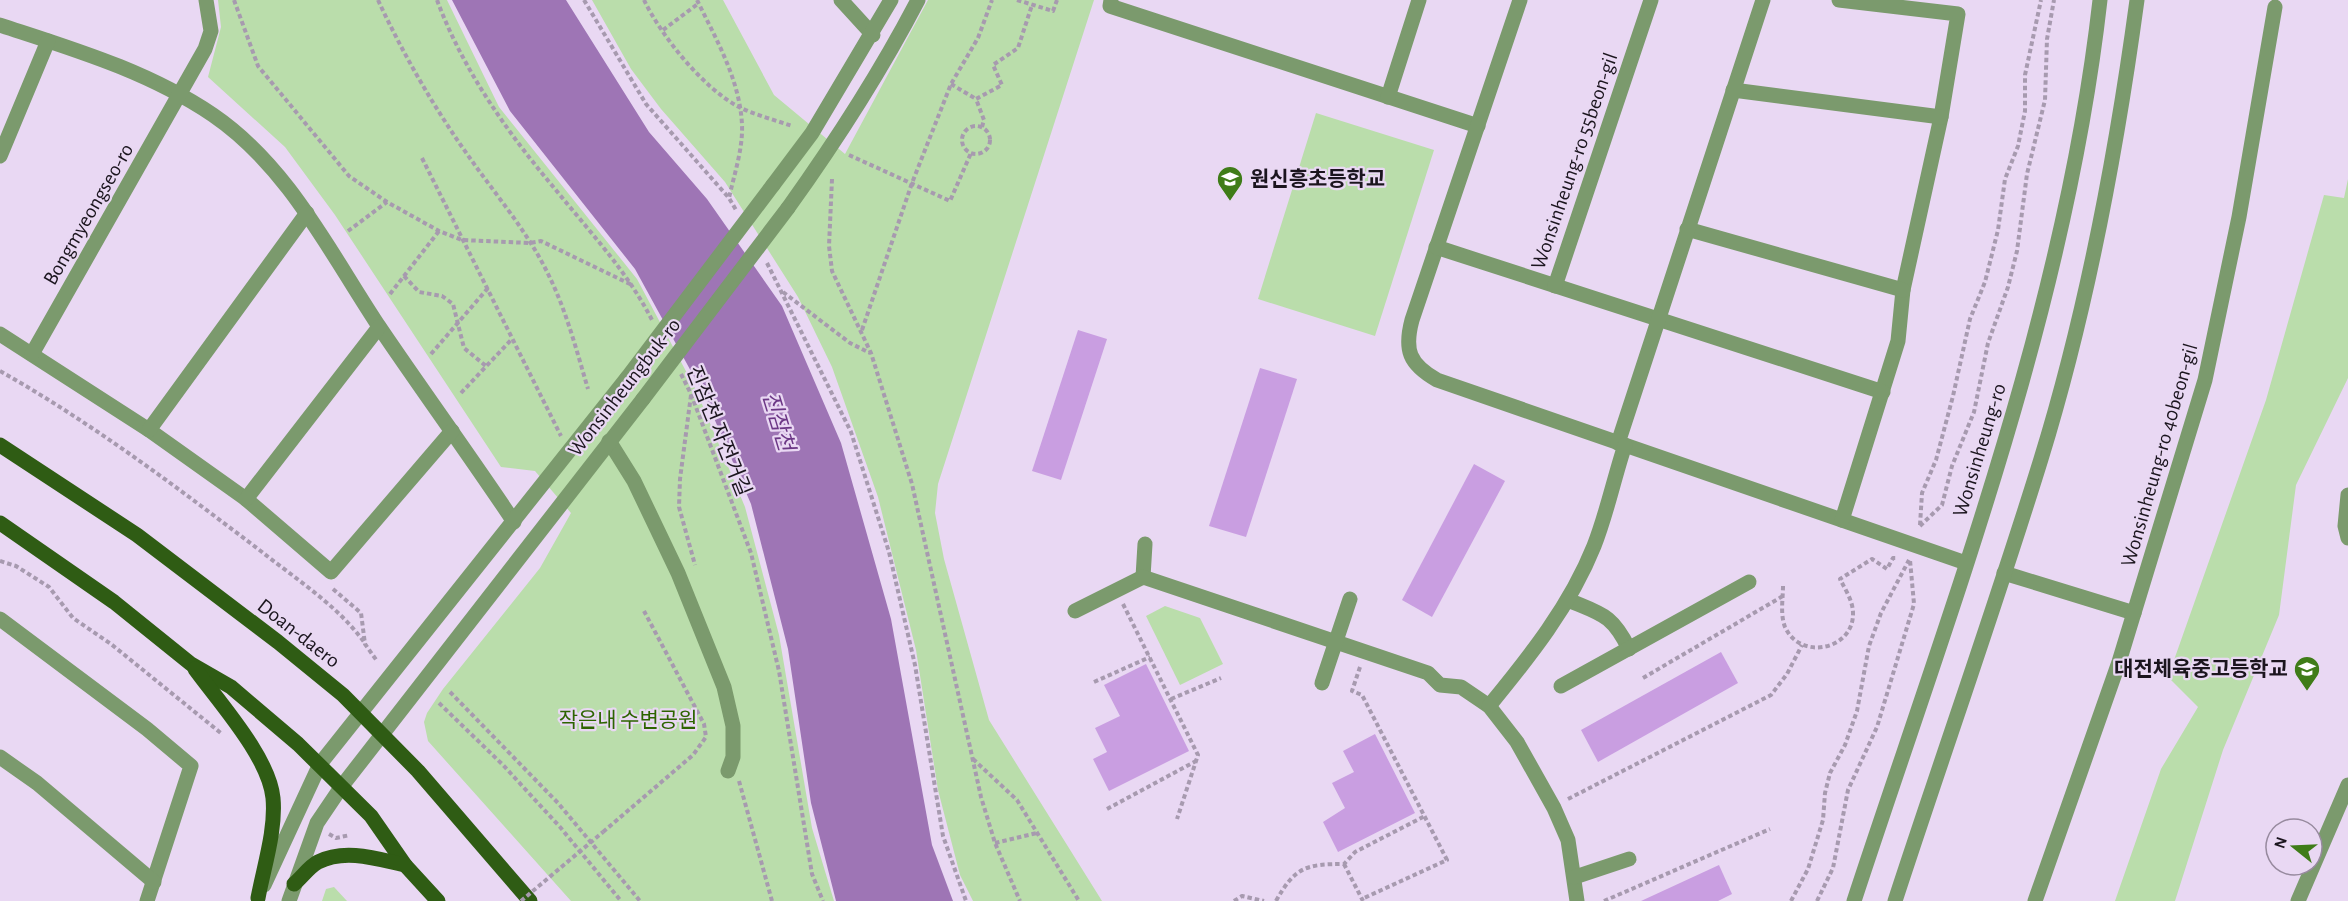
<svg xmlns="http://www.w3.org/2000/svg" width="2348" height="901" font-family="'Alegreya Sans','Noto Sans KR',sans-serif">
<rect width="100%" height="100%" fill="#e9d8f3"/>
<g fill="#baddab">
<path d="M218,0H447L499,107L637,279L697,392L745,507L779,635L812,828L834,901H571L428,741L424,722L427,713L443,689L540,568L571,513L535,471L501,467L335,215L285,147L208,77L221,27Z"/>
<path d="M592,0H723L774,95L845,154L928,0H1094L938,484L935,513L944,559L989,720L1102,901H973L960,875L938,790L916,650L878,497L832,367L798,297L725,182L661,109L631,69Z"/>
<path d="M1316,113L1434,150L1375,336L1258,299Z"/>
<path d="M2348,179V378L2296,485L2279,615L2223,750L2175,901H2115L2161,769L2198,707L2168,677L2266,400L2324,195L2344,198Z"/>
<path d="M1165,606L1200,618L1223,664L1180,685L1146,616Z"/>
<path d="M334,887L347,901H322L326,889Z"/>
</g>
<path fill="#9e75b5" d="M452,0H566L649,132L707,199L782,306L841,443L891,619L932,845L953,901H836L811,803L788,649L751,504L704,395L635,269L510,111Z"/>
<g fill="#c99ee1">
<path d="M1078,330L1107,339L1061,480L1032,471Z"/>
<path d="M1260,368L1297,379L1246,537L1209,526Z"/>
<path d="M1474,464L1505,481L1432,617L1402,600Z"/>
<path d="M1721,652L1738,683L1598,762L1581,730Z"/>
<path d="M1146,664L1189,751L1109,791L1093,759L1107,752L1095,728L1120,716L1104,685Z"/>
<path d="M1375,734L1415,813L1338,852L1323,822L1345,808L1332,783L1354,772L1343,751Z"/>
<path d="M1719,865L1732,894L1718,901H1641Z"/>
</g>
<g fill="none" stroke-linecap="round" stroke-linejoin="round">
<g stroke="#a79aaf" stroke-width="4" stroke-dasharray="4.5 3" stroke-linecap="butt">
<path d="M234,0L258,66L349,176L387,202L439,231L462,240L530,243L541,241L632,285"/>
<path d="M378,0C404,56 436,111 472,161C499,199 530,235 550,278C567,313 577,352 588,389"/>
<path d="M437,0C463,70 507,132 555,189C589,231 627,271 652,320"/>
<path d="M584,0L646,104L729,198L736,210"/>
<path d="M644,0C662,37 703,88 739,107C755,115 775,120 792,126"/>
<path d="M697,0C716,39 740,80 742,125C743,149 734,175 729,198"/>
<path d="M1017,0L1053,11L1057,0"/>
<path d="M663,30L699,3"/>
<path d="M951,84L976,99"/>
<circle cx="976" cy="140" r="14"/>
<path d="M982,127L984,120L976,99L1002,85L993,65L1018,48L1032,5"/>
<path d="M849,155L950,201L971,153"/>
<path d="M422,158L561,436"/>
<path d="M832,179L829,246L832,271L871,353L912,484L981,797L995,843L1020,901"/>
<path d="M348,231L387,202"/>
<path d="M767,263L851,432L889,552L915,665L943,836L966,901"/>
<path d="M404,276L419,292L442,296L453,304L464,348L486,366"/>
<path d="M783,292L850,343L870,353"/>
<path d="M390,294L439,231"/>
<path d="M862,330L912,183L951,84L978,38L992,0"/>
<path d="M431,354L488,288"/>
<path d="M0,371C92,423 178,488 262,552C296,579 338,606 364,642"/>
<path d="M681,374L691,394L751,553L779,671L812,874L823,901"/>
<path d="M461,393L511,340"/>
<path d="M691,395L680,479L679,507L695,565"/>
<path d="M1920,525L1922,493L1936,460L1953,396L1970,319L1985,282L1998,230L2005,179L2018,146L2025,111V75L2041,0"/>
<path d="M1920,526L1942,505L1952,466L1974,412L1988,343L2008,287L2017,251L2027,174L2045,100L2047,39L2054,0"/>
<path d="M0,561L16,566L49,587L73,618L111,644L222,734"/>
<path d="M1783,586C1783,599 1780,614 1785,627C1800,661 1854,650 1853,613C1853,601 1845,589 1840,579L1872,559L1887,569L1893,558H1897"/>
<path d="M333,589L361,613L365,644L377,661"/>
<path d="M1123,604L1198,755L1177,819"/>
<path d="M1360,667L1352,691L1362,695L1447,860L1362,899"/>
<path d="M1643,678L1783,596"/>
<path d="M1094,682L1150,657"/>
<path d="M450,692L558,803L640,901"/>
<path d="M1171,699L1221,678"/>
<path d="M439,703L503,765L560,827L621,901"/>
<path d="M973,759L1017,800L1079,901"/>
<path d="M739,781L772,901"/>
<path d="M1568,799L1771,695L1787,674L1802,645"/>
<path d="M1107,809L1196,761"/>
<path d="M603,832L693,755L706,737L704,724L644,611"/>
<path d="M329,834L336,838L350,835"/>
<path d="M995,843L1037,833"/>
<path d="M1344,864L1363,901"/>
<path d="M1234,901L1242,896L1264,901"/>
<path d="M1276,901C1295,867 1306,864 1344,864L1355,852L1425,816"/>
<path d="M1604,901L1770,829"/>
<path d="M1791,901L1808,869L1823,820L1825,793L1830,773L1845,745L1857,711L1869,646L1881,613L1909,560"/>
<path d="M1817,901L1833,868L1848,790L1877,727L1914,604L1910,560"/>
</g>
<g stroke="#7b9a6d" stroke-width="15">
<path d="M841,0L873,35"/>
<path d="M1111,0L1110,6L1478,126"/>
<path d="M1520,0L1412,320C1404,350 1409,364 1437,380L1966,563"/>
<path d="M1839,0L1958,14L1941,117L1903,290L1898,341L1842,520"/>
<path d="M0,25C73,49 148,71 213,115C289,167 330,253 380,328C424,393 470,456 514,522"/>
<path d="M1733,90L1941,117"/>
<path d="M1388,97L1419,0"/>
<path d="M0,156L48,41"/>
<path d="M773,185L812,133L891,0"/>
<path d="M788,208C836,141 880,73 918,0"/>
<path d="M1687,229L1903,290"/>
<path d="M1436,247L1883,392"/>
<path d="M1555,286L1651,0"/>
<path d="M0,334L149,430L246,499L331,572L452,431"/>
<path d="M32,354L205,49L211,31L206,0"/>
<path d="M149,430L307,213"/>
<path d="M609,441L634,481L678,573L724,687L733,726V757L728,771"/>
<path d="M1618,443L1763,0"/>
<path d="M2348,495L2345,526L2348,538"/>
<path d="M246,499L379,327"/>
<path d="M2004,573L2134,613"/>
<path d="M1143,577L1145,544"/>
<path d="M1568,600C1601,614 1612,614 1629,649"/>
<path d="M1075,611L1143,577L1428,673L1440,685L1461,687L1489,706L1517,742L1554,808L1568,840L1577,901"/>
<path d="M0,619L147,729L191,766L147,901"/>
<path d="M1322,683L1350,599"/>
<path d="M1561,686L1749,582"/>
<path d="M1489,706C1530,656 1570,606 1594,546C1607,513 1614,478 1625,445"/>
<path d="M0,757L37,783L154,882"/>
<path d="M1575,877L1629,859"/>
<path d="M264,885L320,764L627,378"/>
<path d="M289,901L317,823L342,786L643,399"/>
<path d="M1854,901C1951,606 2065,311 2100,0"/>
<path d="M1895,901C1943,754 1995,608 2041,459C2087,310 2116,155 2137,0"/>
<path d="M2035,901L2119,662L2205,380L2239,217L2275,7"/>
<path d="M2298,901L2348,785"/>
</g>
<g stroke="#2f5c14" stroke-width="15">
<path d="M0,445L137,535L278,642L343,695L418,771L530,901"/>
<path d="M0,523L114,602L191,664L231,687L298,744L371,816L405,865L438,901"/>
<path d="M195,669C219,702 269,757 273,798C276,830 264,866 258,898"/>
<path d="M294,884C302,877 310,866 318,862C345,848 378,859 405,865"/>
</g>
<path stroke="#a79aaf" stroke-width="4" stroke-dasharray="4.5 3" stroke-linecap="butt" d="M521,901L603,832"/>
<g stroke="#7b9a6d" stroke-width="15">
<path d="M627,378L773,185"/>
<path d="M643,399L788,208"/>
</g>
</g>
<defs>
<g id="school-pin" transform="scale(1.35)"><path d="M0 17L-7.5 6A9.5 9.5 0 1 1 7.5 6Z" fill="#3f7c18" stroke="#e9d8f3"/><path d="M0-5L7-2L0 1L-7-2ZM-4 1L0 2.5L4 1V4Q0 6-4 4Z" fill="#fff"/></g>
</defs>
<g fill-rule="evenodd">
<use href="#school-pin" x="1230" y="179"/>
<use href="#school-pin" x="2307" y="669"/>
</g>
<g text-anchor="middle" stroke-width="4.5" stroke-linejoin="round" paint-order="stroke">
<g font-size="21" fill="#1b151e" stroke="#e9d8f3">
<text transform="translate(1574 161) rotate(-71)" y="7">Wonsinheung-ro 55beon-gil</text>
<text transform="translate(88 214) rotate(-60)" y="7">Bongmyeongseo-ro</text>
<text transform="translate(624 387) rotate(-52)" y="7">Wonsinheungbuk-ro</text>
<text transform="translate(719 431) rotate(68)" y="7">진잠천 자전거길</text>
<text transform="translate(1979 450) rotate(-73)" y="7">Wonsinheung-ro</text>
<text transform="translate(2159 455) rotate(-74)" y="7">Wonsinheung-ro 40beon-gil</text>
<text transform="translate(299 633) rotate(38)" y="7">Doan-daero</text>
</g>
<g font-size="21" font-weight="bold" fill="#1b151e" stroke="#e9d8f3" text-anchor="start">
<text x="1250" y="186">원신흥초등학교</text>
<text x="2288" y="676" text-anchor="end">대전체육중고등학교</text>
</g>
<g font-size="21" fill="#2d6400" stroke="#e9d8f3">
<text x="628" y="727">작은내 수변공원</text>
</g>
<g font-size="22" font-style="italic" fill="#6c3786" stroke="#e9d8f3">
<text transform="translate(779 421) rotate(73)" y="8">진잠천</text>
</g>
</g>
<g transform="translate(2294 847) rotate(288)"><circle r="28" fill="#e9d8f3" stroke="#978a9e" stroke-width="1.5"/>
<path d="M0-4.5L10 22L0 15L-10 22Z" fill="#3f7c18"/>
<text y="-9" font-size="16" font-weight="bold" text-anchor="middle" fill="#1b151e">N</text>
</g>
</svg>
